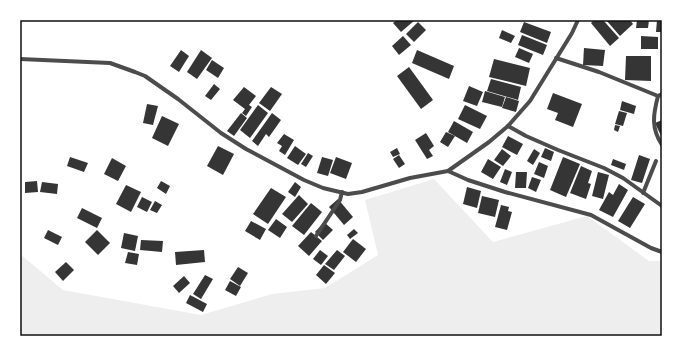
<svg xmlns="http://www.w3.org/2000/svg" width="682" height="356" font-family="'Fira Sans Condensed',sans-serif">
<rect width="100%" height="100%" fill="#fff"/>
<path fill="#eee" d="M434,179L493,242L587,216L649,261H662V336H20V254L63,290L201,315L272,294L325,288L378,255L365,200Z"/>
<g fill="#353535">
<path d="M397,20H415L401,32L393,23Z"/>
<path d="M594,20H603L619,38L610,46L591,23Z"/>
<path d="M606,20H630L633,24L620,36Z"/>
<path d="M637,20H649L648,28H636Z"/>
<path d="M657,20H662V32H656Z"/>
<path d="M418,22L426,30L414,42L406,34Z"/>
<path d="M524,22L551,32L547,43L520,32Z"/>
<path d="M502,30L515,36L511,43L499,38Z"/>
<path d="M522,35L547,45L543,55L518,45Z"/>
<path d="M403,36L411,45L399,55L392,46Z"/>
<path d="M641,36L658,37V49H641Z"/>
<path d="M519,48L533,54L529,63L515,57Z"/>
<path d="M584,48L605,50L603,66L583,65Z"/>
<path d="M181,50L189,56L179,72L170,66Z"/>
<path d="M201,50L212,58L197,79L187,72Z"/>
<path d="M417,50L454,66L449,79L412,63Z"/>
<path d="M626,56H651V81L625,80Z"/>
<path d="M494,59L530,68L526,86L489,77Z"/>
<path d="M212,60L224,68L218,78L206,70Z"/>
<path d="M409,67L433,100L421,109L397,76Z"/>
<path d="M491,79L521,87L518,100L487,91Z"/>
<path d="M214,84L220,89L211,100L205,96Z"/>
<path d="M469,86L483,92L477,106L463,101Z"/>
<path d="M244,87L256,96L249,105L252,107L246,116L242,113L245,109L233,100Z"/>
<path d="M271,87L282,94L270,111L259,103Z"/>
<path d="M485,91L505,97L502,107L482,102Z"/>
<path d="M553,93L582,104L573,127L555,120L558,113L547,109Z"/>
<path d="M506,97L519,101L516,112L502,108Z"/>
<path d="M622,101L636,106L634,114L620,110Z"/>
<path d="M147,104L158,106L153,125L143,123Z"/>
<path d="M258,105L268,113L250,138L240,130Z"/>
<path d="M465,105L487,116L480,129L458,119Z"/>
<path d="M619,111L627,113L623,126L615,124Z"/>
<path d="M241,113L247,118L234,136L227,131Z"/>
<path d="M272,113L281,120L269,137L266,134L258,146L252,141Z"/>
<path d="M162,116L179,124L168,146L152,138Z"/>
<path d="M662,120V138L655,123Z"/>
<path d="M454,121L473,132L467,143L448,132Z"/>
<path d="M615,125L620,126L618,132L614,130Z"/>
<path d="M446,132L455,136L448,147L440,142Z"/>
<path d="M426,133L434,146L429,150L433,156L427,159L415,140Z"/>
<path d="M284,134L294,140L285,155L279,151L282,146L277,143Z"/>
<path d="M508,136L523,144L517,155L502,147Z"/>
<path d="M218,146L234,154L223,175L207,166Z"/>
<path d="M295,146L306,154L298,165L287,158Z"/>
<path d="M397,148L400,154L393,157L390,152Z"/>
<path d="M545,148L554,152L551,161L541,157Z"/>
<path d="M502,149L511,156L503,166L494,160Z"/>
<path d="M534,149L540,153L533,165L527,161Z"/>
<path d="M308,153L313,156L306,167L301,164Z"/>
<path d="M399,155L405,164L399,168L393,159Z"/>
<path d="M639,155L650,159L642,183L631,180Z"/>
<path d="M70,157L88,163L84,172L67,166Z"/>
<path d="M322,157L333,160L328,176L317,173Z"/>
<path d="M336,157L352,163L346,179L330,173Z"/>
<path d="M563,157L580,164L566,197L550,190Z"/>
<path d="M112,158L126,166L118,181L104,174Z"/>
<path d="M488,159L501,167L493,179L481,172Z"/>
<path d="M613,159L626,164L624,170L611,165Z"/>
<path d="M539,162L548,166L544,178L534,174Z"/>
<path d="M581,166L592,171L588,183L591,184L586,199L570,193Z"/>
<path d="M505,169L512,172L507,185L500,182Z"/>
<path d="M516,172H527L526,188H515Z"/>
<path d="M598,172L609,175L603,199L592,196Z"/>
<path d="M532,177L541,180L536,192L528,188Z"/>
<path d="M37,181L38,192L25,193V182Z"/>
<path d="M161,181L170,186L166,194L157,188Z"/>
<path d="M42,182L58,184L57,194L40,192Z"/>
<path d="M295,182L301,187L295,197L288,192Z"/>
<path d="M619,184L628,190L613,217L599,210L609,192L613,195Z"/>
<path d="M126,185L141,192L131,212L116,204Z"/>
<path d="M467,187L481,191L477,208L463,204Z"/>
<path d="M271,188L286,197L268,224L253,214Z"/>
<path d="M299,195L308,204L292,222L282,214Z"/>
<path d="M482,196L499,200L495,217L478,213Z"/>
<path d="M142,197L152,202L147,212L137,207Z"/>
<path d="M633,197L645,204L630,228L618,221Z"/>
<path d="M338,199L353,217L344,225L329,207Z"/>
<path d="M155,201L162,205L157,213L150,210Z"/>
<path d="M311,203L322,212L304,235L292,226Z"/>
<path d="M501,205L509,207L508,211L512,212L507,230L495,227Z"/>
<path d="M82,208L102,218L97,228L77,218Z"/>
<path d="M276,219L287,227L280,238L268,230Z"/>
<path d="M251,221L266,229L260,240L245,231Z"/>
<path d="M324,222L333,230L323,240L315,232Z"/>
<path d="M354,229L358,233L350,239L347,235Z"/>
<path d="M48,230L62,237L58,245L44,238Z"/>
<path d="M97,230L110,243L98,255L85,242Z"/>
<path d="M311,232L322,241L309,256L298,246Z"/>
<path d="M124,233L138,236L135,251L121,248Z"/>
<path d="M353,239L366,249L356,262L343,252Z"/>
<path d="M141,240L163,241L162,252L140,250Z"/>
<path d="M204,250L205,262L176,265L175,252Z"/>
<path d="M320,250L328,256L321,265L313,259Z"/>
<path d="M337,250L345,256L334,270L325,264Z"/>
<path d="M128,252L139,254L137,265L125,263Z"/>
<path d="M66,262L74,270L63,281L55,272Z"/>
<path d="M324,265L335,273L326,284L316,275Z"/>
<path d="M238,267L248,273L240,286L230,279Z"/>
<path d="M205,275L213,279L201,299L193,294Z"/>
<path d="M184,276L190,283L179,293L173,286Z"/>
<path d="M230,281L241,287L236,296L225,290Z"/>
<path d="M190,295L207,304L203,312L186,303Z"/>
</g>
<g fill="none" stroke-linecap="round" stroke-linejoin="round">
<g stroke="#4c4c4c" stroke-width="4">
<path d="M556,58L599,72L658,96L662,94"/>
<path d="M20,59L110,63L135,72L145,76L178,99L221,133L246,149L304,180L323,188L348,194L362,192L410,178L448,171L489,142L508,126L530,101L572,33L578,20"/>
<path d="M658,96C653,115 651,128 662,145"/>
<path d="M508,126L526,136L558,150L604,168L623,178L662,206"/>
<path d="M448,171L468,180L505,192L591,215L651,248L662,252"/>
<path d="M643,193L656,161"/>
<path d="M316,236L340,200L342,192"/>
</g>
</g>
<rect width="682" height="356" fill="none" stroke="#ffffff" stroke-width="42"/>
<rect x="21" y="21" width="640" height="314" fill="none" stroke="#111" stroke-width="1.5"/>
</svg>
